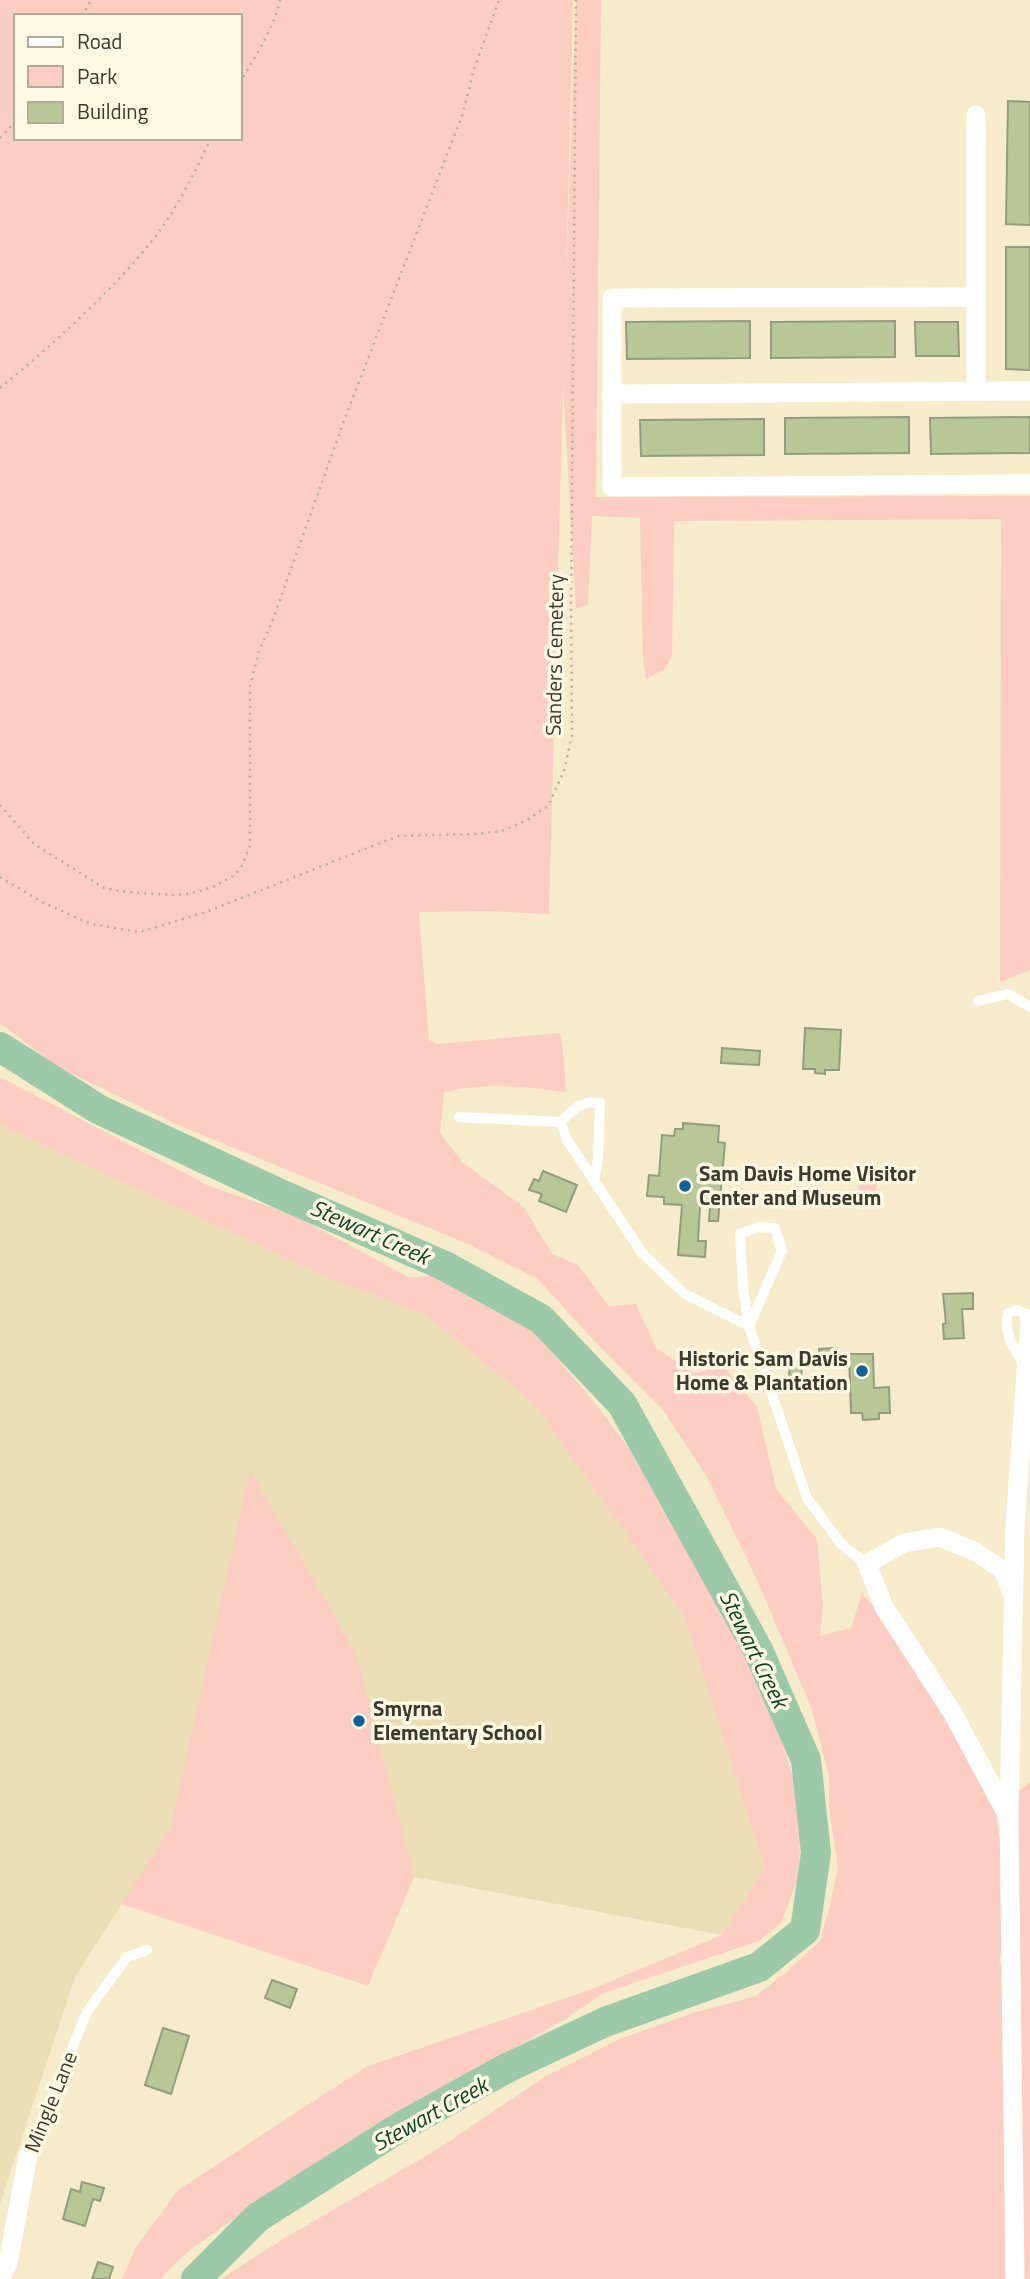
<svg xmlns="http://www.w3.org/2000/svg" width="1030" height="2279" font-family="'Titillium Web',sans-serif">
<rect width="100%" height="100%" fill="#f6ebca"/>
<path fill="#ebdeb5" d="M0,1125L331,1279L426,1315L534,1404L684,1616L765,1868L722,1935L414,1877L171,1827L75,1977L0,2204Z"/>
<g fill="#fccdc2" fill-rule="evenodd">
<path d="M0,0H573L566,279L576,0H601L596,497L1030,496V970L1000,982L1001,519L674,521L672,655L666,668L646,679L643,659L640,518L592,516L588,604L576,609L563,383L549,914L488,911L419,912L429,1040L437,1044L560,1033L564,1059L566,1092C521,1086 489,1083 444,1092L440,1133L463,1163L524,1207L552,1254L578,1265L609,1306L636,1304L656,1348L694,1373L724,1367L757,1407L776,1489L817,1539L823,1607L820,1636L851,1628L862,1594L877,1610L953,1725L995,1806L1001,1848L1005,1927L999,1966L1014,1949L1009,1818L1020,1791L1030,1781V2279H221L288,2236L438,2149L546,2076L620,2039L693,2013L756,1996L785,1973L820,1941L831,1902L838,1867L829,1808V1776L811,1707L754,1573L707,1477L663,1410L594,1341L538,1279L466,1243L178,1125L58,1067L0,1023ZM16,16H240V138H16Z"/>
<path d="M0,1077L209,1186L294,1215L410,1278L442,1274L459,1287L525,1321L591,1398L628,1447L692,1556L745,1639L774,1717L801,1803L799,1876L781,1923L759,1941L604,1993L562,2021C453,2083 342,2144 240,2215C215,2233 178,2255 161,2279H122L136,2247L178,2190L366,2067L595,1988L722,1935L765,1868L684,1616L534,1404L426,1315L331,1279L0,1125Z"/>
<path d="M859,1179L877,1180L876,1197L858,1196Z"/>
<path d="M250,1471L356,1653L414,1877L368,1986L121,1904L171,1826Z"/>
</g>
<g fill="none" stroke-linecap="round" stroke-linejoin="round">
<path stroke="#9cc9a8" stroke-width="30" d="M0,1047L98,1109L278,1193L445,1266L541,1319L622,1404L758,1650L806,1760L816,1853L805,1930L759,1967L605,2022L509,2067L402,2126L258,2217L196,2279"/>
</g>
<g fill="#b8c798" stroke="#939d7e" stroke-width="2">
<path d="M1008,101L1030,102V225L1006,224Z"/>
<path d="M1006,247H1030V370L1006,369Z"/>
<path d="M750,321V358L627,359L626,322Z"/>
<path d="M895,321V357L771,358V322Z"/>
<path d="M915,322H958L959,356H916Z"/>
<path d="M909,417V453L785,454V418Z"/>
<path d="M1030,417V453L931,454L930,418Z"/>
<path d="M764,419V455L641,456L640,420Z"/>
<path d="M805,1028L841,1030L839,1070H825V1074L815,1073V1069H803Z"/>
<path d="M722,1048L760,1051L759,1065L721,1063Z"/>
<path d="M683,1123L719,1126L718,1142L725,1143L718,1221H709L710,1207L700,1206L698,1241H706L705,1257L678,1255L682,1205L664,1204V1197L647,1196L649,1175L659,1176L662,1135L674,1136L675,1129H683Z"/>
<path d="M543,1171L577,1185L566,1212L539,1201L542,1194L529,1190L534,1179L539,1181Z"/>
<path d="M973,1293V1309H962L964,1338L944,1339L943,1324L946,1323L943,1294Z"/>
<path d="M834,1348L835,1363L820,1364L819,1349Z"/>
<path d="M849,1354H873L874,1388L889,1387L890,1413H879V1419L863,1420L862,1413H851Z"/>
<path d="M790,1364L802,1365L801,1378L789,1376Z"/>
<path d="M272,1980L297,1989L290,2008L265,1998Z"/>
<path d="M163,2028L189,2036L171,2094L145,2085Z"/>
<path d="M82,2182L104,2188L100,2201L93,2199L85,2226L63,2219L71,2189L80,2192Z"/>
<path d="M98,2262L113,2267L109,2279H92Z"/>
</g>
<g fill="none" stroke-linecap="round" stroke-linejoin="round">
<g stroke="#b7ae94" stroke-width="2.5" stroke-dasharray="2 5" stroke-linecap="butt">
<path d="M82,16L91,0"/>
<path d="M240,83C254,58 274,29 280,0"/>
<path d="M0,138L16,121"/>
<path d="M0,388C53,344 113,291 155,237C178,207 195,172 211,138"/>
<path d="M0,805L34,844L104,888L127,892L173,895L189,894L213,887L233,876L241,868L250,846V686L259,651L272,622L345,418L462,116L474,69L499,0"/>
<path d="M0,877L42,902L91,924L140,932L206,912L398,836L476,834L502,831L527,820L548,806L564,771L572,735L571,616L576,0"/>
</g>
<g stroke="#fff" stroke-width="10">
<path d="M978,1001L1008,994L1030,1007"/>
<path d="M459,1117L561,1122L567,1140L642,1253L685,1294L749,1326"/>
<path d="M561,1122C573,1109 582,1100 600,1103L598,1159L594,1181"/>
<path d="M749,1326L782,1251L775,1228L758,1227L740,1234L743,1288L749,1326L807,1498L842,1545L867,1564"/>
<path d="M1025,1366C1014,1349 1003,1334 1008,1313L1018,1310L1030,1317"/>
<path d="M28,2156L87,2012L127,1957L147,1950"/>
</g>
<g stroke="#fff" stroke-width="19">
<path d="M976,115V392"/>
<path d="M976,297L612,298V487L1030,484"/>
<path d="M612,394L1030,391"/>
<path d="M1013,1596L1004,1571L976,1552L940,1537L904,1543L867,1564L884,1607L952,1712L1009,1818L1015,1525L1030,1319"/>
<path d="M1009,1818L1015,2279"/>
<path d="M0,2279L8,2263L28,2156"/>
</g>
</g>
<g fill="#106294" stroke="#fff9e4" stroke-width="2.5">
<circle cx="685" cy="1186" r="7"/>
<circle cx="862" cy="1371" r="7"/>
<circle cx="359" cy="1721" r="7"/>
</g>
<g text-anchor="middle" stroke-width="7" stroke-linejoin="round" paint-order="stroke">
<g font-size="21" fill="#3d392c" stroke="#fff9e4">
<text transform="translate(555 655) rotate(-89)" y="7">Sanders Cemetery</text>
<text transform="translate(51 2102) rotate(-68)" y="7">Mingle Lane</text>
</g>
<g font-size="21" font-weight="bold" fill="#3d392c" stroke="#fff9e4" text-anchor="start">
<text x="699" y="1181">Sam Davis Home Visitor<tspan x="699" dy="24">Center and Museum</tspan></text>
<text x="848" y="1366" text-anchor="end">Historic Sam Davis<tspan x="848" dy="24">Home &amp; Plantation</tspan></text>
<text x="373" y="1716">Smyrna<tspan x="373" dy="24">Elementary School</tspan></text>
</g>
<g font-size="23" font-style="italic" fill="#104425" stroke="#fff9e4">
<text transform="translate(370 1232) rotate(24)" y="8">Stewart Creek</text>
<text transform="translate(754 1649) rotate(64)" y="8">Stewart Creek</text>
<text transform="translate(430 2114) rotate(-29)" y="8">Stewart Creek</text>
</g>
</g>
<rect x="14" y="14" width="228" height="126" fill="#fff9e4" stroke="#b1ac9a" stroke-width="2"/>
<rect x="28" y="37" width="35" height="10" fill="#ffffff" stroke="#b1ac9a" stroke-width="2"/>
<text x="77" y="49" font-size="21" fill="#3d392c">Road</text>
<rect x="28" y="66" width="35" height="21" fill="#fccdc2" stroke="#b1ac9a" stroke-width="2"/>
<text x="77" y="84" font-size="21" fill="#3d392c">Park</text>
<rect x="28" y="102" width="35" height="21" fill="#b8c798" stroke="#b1ac9a" stroke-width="2"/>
<text x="77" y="119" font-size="21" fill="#3d392c">Building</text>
</svg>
